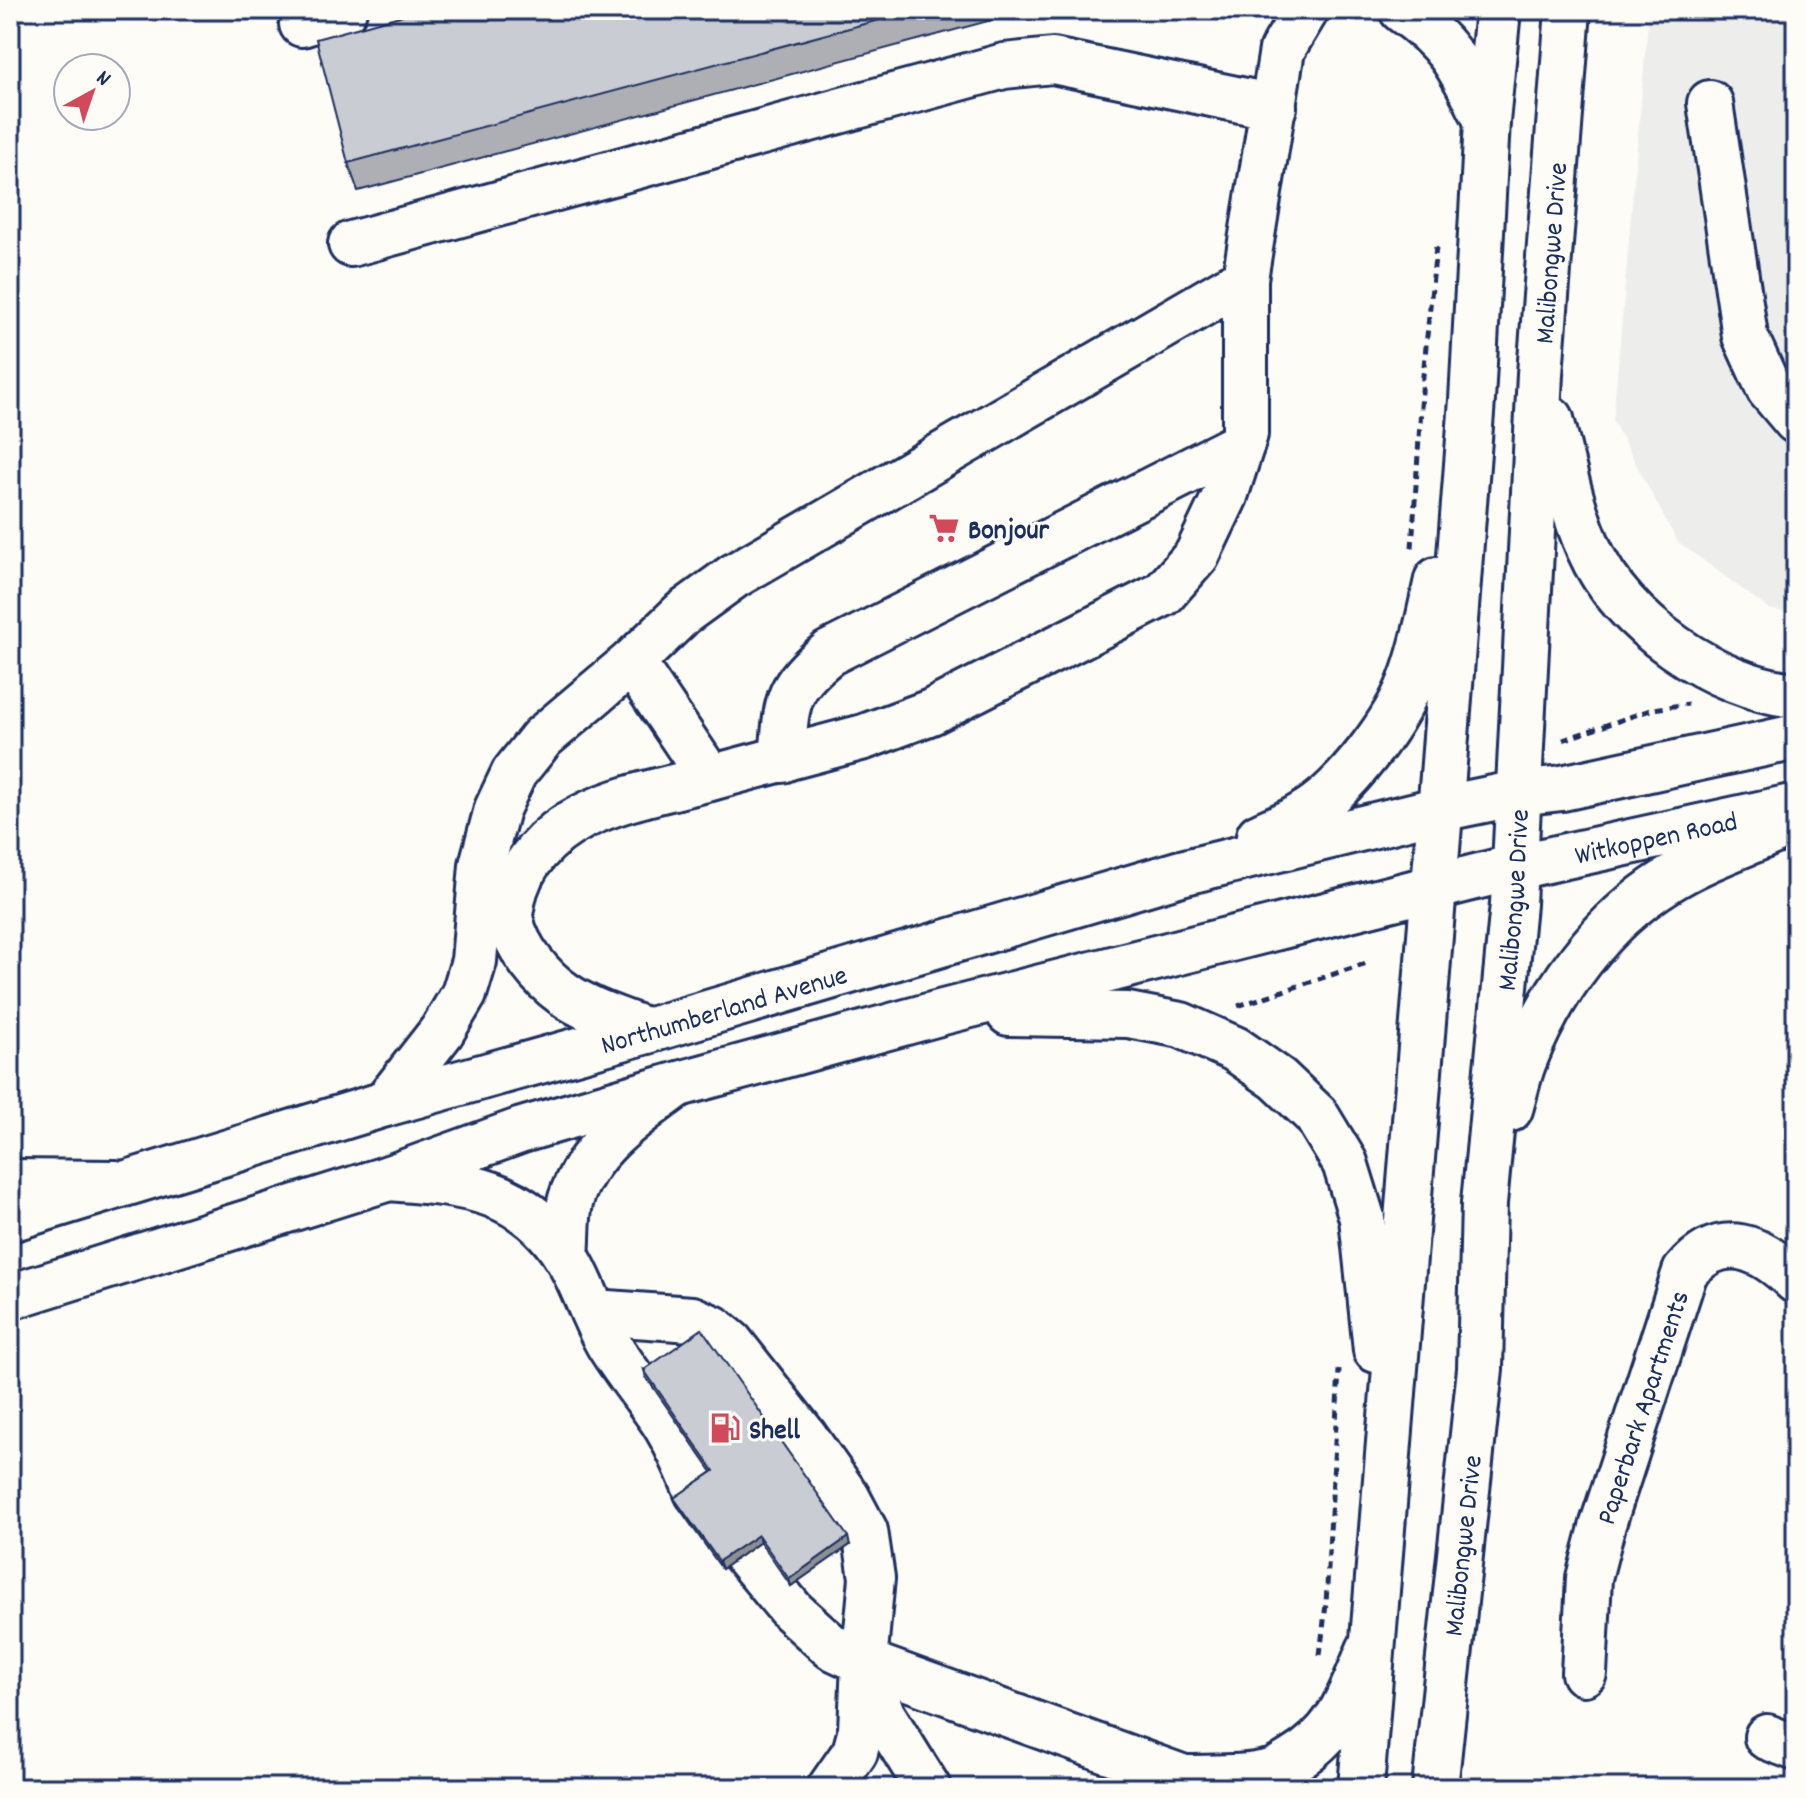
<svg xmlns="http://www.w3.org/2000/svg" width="1806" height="1798" font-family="Dekko,sans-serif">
<rect width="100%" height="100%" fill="#fdfcf7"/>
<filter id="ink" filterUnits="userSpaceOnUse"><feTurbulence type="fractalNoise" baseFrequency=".0125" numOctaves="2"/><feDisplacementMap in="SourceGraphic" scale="16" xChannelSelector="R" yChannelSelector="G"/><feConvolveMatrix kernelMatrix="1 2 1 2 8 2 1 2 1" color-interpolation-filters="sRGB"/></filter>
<g filter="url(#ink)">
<path fill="#edeeec" d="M1649,10H1796V614L1769,609L1677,541L1613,421Z"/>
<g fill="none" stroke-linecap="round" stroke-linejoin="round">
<g stroke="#1b2f5e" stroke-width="50">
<g id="minor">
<path d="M1402,10C1452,45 1461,69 1487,121"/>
<path d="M302,24L344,10"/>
<path d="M1710,103L1745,336L1769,389L1796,421"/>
<path d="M351,244L1004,66L1053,61L1274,107"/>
<path d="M632,662L710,778L864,737L931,712L1163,594L1197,555L1225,496L1245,434V279L1282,50L1306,10"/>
<path d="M782,760C787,705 783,689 829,653L1242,444"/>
<path d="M647,1031C620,1020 588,1011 564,994C541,978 517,949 511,921C509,916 511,909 512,903C518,865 548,834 582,817C621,797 668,789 710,778"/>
<path d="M385,1104L442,1031L464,994L474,961L482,865L497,809L514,773L542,738L632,662L683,613L734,576L1245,279"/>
<path d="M389,1178C462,1184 523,1187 566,1256C584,1284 592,1317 609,1345C625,1371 645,1395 662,1420C677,1443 687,1467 697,1492"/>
<path d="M10,1182L116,1183"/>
<path d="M566,1255C568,1238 566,1216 571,1199C587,1148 635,1116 676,1086"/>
<path d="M593,1312L692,1319L713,1328L731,1343L805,1437L847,1497L865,1531L872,1578L864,1662L861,1730L855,1752L830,1788"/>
<path d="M744,1553L792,1611L832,1647L864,1662L1184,1778L1202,1788"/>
<path id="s1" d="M1584,1673L1589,1578L1603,1524L1685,1272C1722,1228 1761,1247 1796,1281"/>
<path d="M868,1675L882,1714L928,1788"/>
<path d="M1767,1737L1796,1748"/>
<path d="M1184,1778C1213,1777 1244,1779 1271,1772C1279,1770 1286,1764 1293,1760C1340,1732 1349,1697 1369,1650"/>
</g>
</g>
<g stroke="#1b2f5e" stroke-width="50">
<g id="major">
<path d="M1551,419C1562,462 1571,508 1589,549C1621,623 1716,688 1796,695"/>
<path d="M1259,836C1274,829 1290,823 1304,814C1345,790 1398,720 1413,675C1424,645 1430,611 1437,580"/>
<path d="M1009,1013L1128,1015L1181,1025L1235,1049L1278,1079L1316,1115L1345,1163L1362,1218L1376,1350"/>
<path d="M1510,1109C1515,1093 1518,1076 1524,1061C1552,990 1601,922 1667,881C1701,859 1742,846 1779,829"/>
<path id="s2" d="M10,1219L385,1104L647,1031L1181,873L1440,809L1518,793L1562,788L1796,737"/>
<path id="s3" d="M10,1297L389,1178L522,1130L679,1084L943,1012L1515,867L1796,806"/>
<path d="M1361,1788L1444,763L1472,400L1487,121L1498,10"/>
<path id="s4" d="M1435,1788L1480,1369L1484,1203L1513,904L1540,374L1568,10"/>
</g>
</g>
<g stroke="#1b2f5e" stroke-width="5" stroke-dasharray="8 6" stroke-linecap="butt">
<path d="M1412,548L1423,376L1436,247"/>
<path d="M1563,740L1653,709L1688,704"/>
<path d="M1238,1006L1370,962"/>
<path d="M1320,1655L1326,1604L1339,1370"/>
</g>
<use href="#minor" stroke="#fdfcf7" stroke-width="44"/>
<use href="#major" stroke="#fdfcf7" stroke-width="44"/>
</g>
<g fill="#adafb5" stroke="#1b2f5e" stroke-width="2">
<path d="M422,10H1029L358,191L348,163Z"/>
<path d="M644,1370L850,1545L791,1586L760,1542L722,1569L677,1505L674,1498L712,1472L646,1377Z"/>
</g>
<g fill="#8d8f94" stroke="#1b2f5e" stroke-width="2">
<path d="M758,1535L760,1542L722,1569L719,1561Z"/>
<path d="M848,1537L850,1545L791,1586L789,1579Z"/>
</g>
<g fill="#c9ccd3" stroke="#1b2f5e" stroke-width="2">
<path d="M422,10H916L348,163L316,39Z"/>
<path d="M702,1329L848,1537L789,1579L758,1535L719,1561L674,1498L714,1471L644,1370Z"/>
</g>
</g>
<defs>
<g id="supermarket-bare" transform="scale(2.4)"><path d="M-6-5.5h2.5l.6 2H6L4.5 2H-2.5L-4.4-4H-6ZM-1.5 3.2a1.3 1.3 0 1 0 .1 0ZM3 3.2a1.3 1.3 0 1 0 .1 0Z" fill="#d1495b" stroke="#fdfcf7" stroke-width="2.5" paint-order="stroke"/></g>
<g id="fuel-bare" transform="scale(2.4)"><path d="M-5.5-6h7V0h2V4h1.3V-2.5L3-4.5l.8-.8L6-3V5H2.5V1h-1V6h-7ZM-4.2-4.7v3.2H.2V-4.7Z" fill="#d1495b" stroke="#fdfcf7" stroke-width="2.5" paint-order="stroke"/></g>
</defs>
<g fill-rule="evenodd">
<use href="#supermarket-bare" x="944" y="528"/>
<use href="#fuel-bare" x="725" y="1428"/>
</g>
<g text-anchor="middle" stroke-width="6" stroke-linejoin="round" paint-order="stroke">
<g font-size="28" fill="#1b2f5e" stroke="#fdfcf7">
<text dy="10" stroke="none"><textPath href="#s4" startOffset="1540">Malibongwe Drive</textPath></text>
<text dy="10" stroke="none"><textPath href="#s3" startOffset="1710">Witkoppen Road</textPath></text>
<text dy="10" stroke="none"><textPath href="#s4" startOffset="892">Malibongwe Drive</textPath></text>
<text dy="10" stroke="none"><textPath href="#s2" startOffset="744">Northumberland Avenue</textPath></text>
<text dy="10" stroke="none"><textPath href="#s1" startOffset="274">Paperbark Apartments</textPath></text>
<text dy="10" stroke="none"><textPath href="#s4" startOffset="244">Malibongwe Drive</textPath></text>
</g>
<g font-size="28" font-weight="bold" fill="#1b2f5e" stroke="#fdfcf7" text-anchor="start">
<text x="968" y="538">Bonjour</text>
<text x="749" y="1438">Shell</text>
</g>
</g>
<rect width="1806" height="1798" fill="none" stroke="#fdfcf7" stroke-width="40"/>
<rect x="20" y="20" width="1766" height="1758" fill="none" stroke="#1b2f5e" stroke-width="3" filter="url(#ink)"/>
<g transform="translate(92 92) rotate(40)"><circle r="38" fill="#fdfcf7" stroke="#a3aaba" stroke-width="2"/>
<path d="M0-6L14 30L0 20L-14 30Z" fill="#d1495b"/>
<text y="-12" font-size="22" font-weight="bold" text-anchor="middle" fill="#1b2f5e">N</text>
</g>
</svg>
